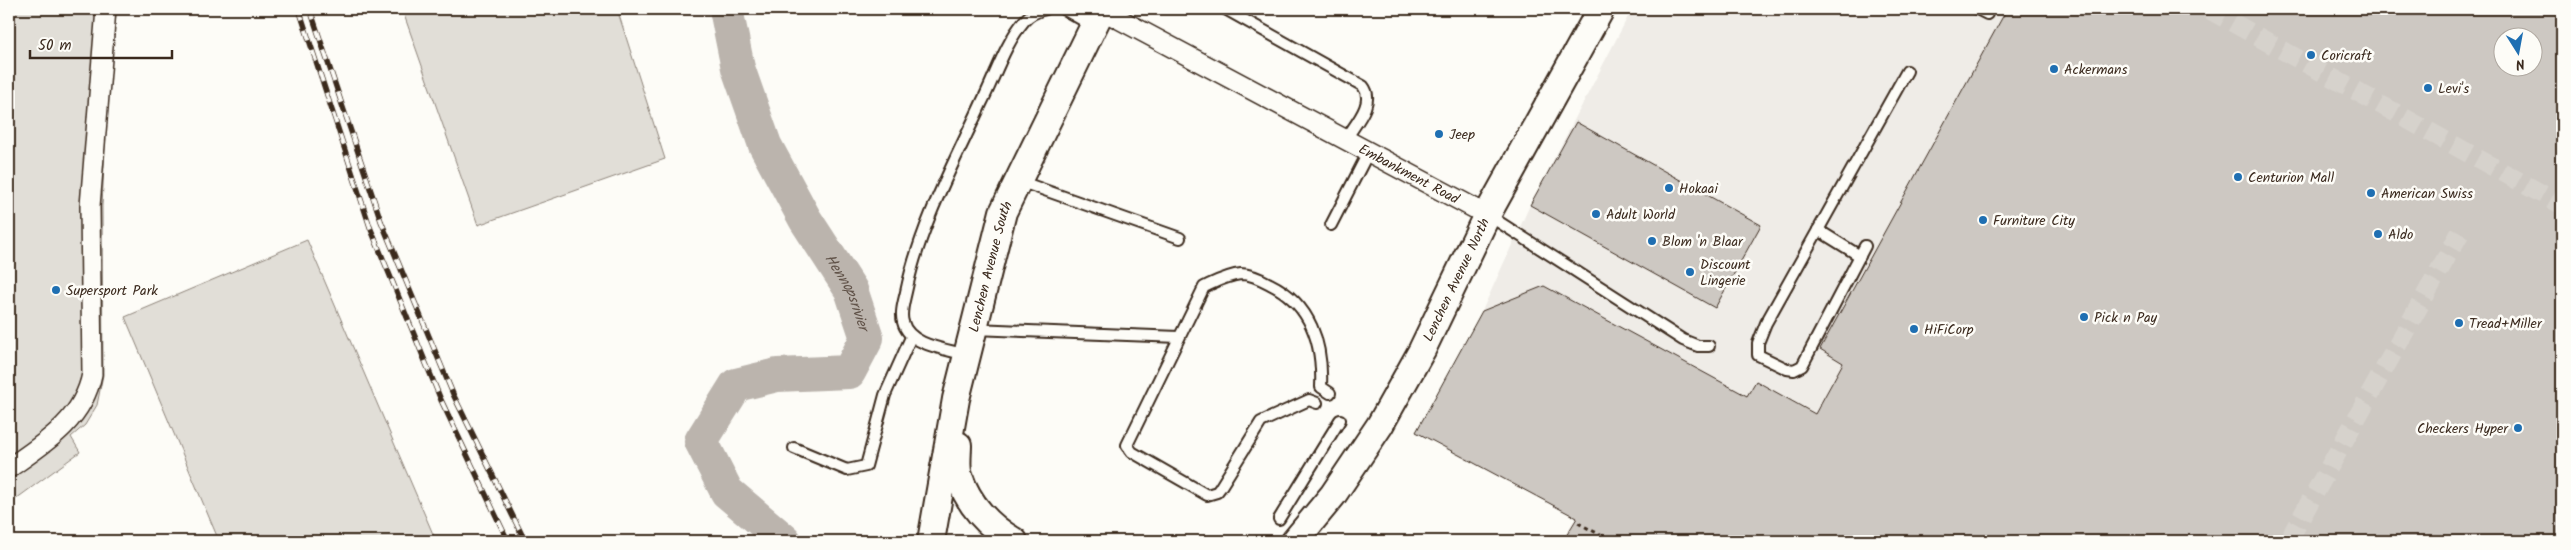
<svg xmlns="http://www.w3.org/2000/svg" width="2571" height="550" font-family="Kalam,sans-serif">
	<rect width="100%" height="100%" fill="#fdfcf7"/>
	<filter id="ink" filterUnits="userSpaceOnUse"><feTurbulence type="fractalNoise" baseFrequency=".02" numOctaves="2"/><feDisplacementMap in="SourceGraphic" scale="10" xChannelSelector="R" yChannelSelector="G"/><feConvolveMatrix kernelMatrix="1 2 1 2 8 2 1 2 1" color-interpolation-filters="sRGB"/></filter>
	<g filter="url(#ink)">
		<path fill="#efece7" fill-rule="evenodd" d="M1632 9H2562V541H1619L1416 432 1482 311 1530 205ZM2504 38H2534V68H2504Z"/>
		<g fill="#e1ded7" stroke="#8e847a">
			<polygon points="9,9 115,9 107,103 102,206 103,375 97,405 85,425 71,437 80,452 9,504"/>
			<polygon points="402,9 617,9 665,159 478,225"/>
			<polygon points="307,240 436,541 219,541 125,317"/>
		</g>
		<g fill="none" stroke-linecap="round" stroke-linejoin="round">
			<path stroke="#bbb4ad" stroke-width="34" id="s1" d="M726 9 738 68 765 145 805 219 851 290 867 338 849 372 777 375 736 385 701 441 727 492 785 541"/>
		</g>
		<g fill="#cdc8c2" stroke="#3b2a1e" fill-rule="evenodd">
			<path d="M2007 9H2562V541H1563L1577 518 1416 432 1482 311 1544 286 1747 396 1756 381 1815 414 1843 363 1820 349ZM2504 38H2534V68H2504Z"/>
			<polygon points="1576,122 1761,225 1715,308 1530,205"/>
		</g>
		<g fill="none" stroke-linecap="round" stroke-linejoin="round">
			<g stroke="#d6d2cc" stroke-width="19" stroke-dasharray="19 9" stroke-linecap="butt">
				<polyline points="2208,9 2562,205"/>
				<polyline points="2288,541 2460,233"/>
			</g>
			<g stroke="#3b2a1e" stroke-width="14">
				<g id="lane">
					<polyline points="1063,9 1093,26"/>
					<path d="M1225 9 1363 86C1376 102 1355 124 1346 139"/>
					<polyline points="1977,9 1987,14"/>
					<polyline points="1019,181 1180,238"/>
					<polyline points="1488,215 1683,340 1698,346 1709,346"/>
					<polyline points="1331,225 1369,151"/>
					<polyline points="1818,230 1860,256"/>
					<polyline points="1865,246 1802,366 1794,370 1787,369 1758,355 1758,343 1766,323 1907,71"/>
					<polyline points="975,329 1179,337"/>
					<path d="M967 355C947 349 909 346 903 322 900 313 904 301 906 292 920 225 954 163 982 102 995 76 1005 44 1024 21 1030 14 1037 11 1046 9"/>
					<path d="M1317 403 1309 400 1261 422 1220 488 1217 492 1207 495 1132 452 1127 445 1204 287C1215 282 1228 275 1241 274 1251 274 1261 279 1270 284 1311 304 1323 344 1321 387L1330 393"/>
					<polyline points="794,448 847,470 866,466 885,395 911,337"/>
					<polyline points="1279,519 1340,420"/>
				</g>
			</g>
			<g stroke="#3b2a1e" stroke-width="22">
				<g id="street">
					<path id="s2" d="M1102 10 1487 215"/>
					<path d="M9 468C45 443 83 420 92 374L90 206 106 9"/>
				</g>
			</g>
			<g stroke="#3b2a1e" stroke-width="30">
				<g id="secondary">
					<path d="M958 445C958 454 956 467 959 476 968 504 989 527 1014 541"/>
					<path id="s3" d="M931 541 956 399 1003 212 1102 9"/>
					<path id="s4" d="M1295 541 1333 495 1380 425 1422 350 1487 215 1601 9"/>
				</g>
			</g>
			<polyline stroke="#3b2a1e" stroke-width="3" stroke-dasharray="4 4" stroke-linecap="butt" points="1578,523 1612,541"/>
			<use href="#lane" stroke="#fdfcf7" stroke-width="10"/>
			<use href="#street" stroke="#fdfcf7" stroke-width="19"/>
			<use href="#secondary" stroke="#fdfcf7" stroke-width="26"/>
			<g stroke="#3b2a1e" stroke-width="5.5">
				<g id="rail">
					<polyline points="299,9 370,227 441,400 508,541"/>
					<polyline points="310,9 381,221 453,394 525,541"/>
				</g>
			</g>
			<use href="#rail" stroke="#fdfcf7" stroke-width="4" stroke-dasharray="11" stroke-linecap="butt"/>
		</g>
	</g>
	<g fill="#1f6fb2" stroke="#fdfcf7" stroke-width="2">
		<circle cx="2311" cy="55" r="5"/>
		<circle cx="2054" cy="69" r="5"/>
		<circle cx="2428" cy="88" r="5"/>
		<circle cx="1439" cy="134" r="5"/>
		<circle cx="2238" cy="177" r="5"/>
		<circle cx="1669" cy="188" r="5"/>
		<circle cx="2371" cy="193" r="5"/>
		<circle cx="1596" cy="214" r="5"/>
		<circle cx="1983" cy="220" r="5"/>
		<circle cx="2378" cy="234" r="5"/>
		<circle cx="1652" cy="241" r="5"/>
		<circle cx="1690" cy="272" r="5"/>
		<circle cx="56" cy="290" r="5"/>
		<circle cx="2084" cy="317" r="5"/>
		<circle cx="2459" cy="323" r="5"/>
		<circle cx="1914" cy="329" r="5"/>
		<circle cx="2518" cy="428" r="5"/>
	</g>
	<g text-anchor="middle" stroke-width="5" stroke-linejoin="round" paint-order="stroke">
		<g font-size="14" fill="#3b2a1e" stroke="#fdfcf7" text-anchor="start">
			<text x="2321" y="60">Coricraft</text>
			<text x="2064" y="74">Ackermans</text>
			<text x="2438" y="93">Levi's</text>
			<text x="1449" y="139">Jeep</text>
			<text x="2248" y="182">Centurion Mall</text>
			<text x="1679" y="193">Hokaai</text>
			<text x="2381" y="198">American Swiss</text>
			<text x="1606" y="219">Adult World</text>
			<text x="1993" y="225">Furniture City</text>
			<text x="2388" y="239">Aldo</text>
			<text x="1662" y="246">Blom 'n Blaar</text>
			<text x="1700" y="269">Discount<tspan x="1700" dy="16">Lingerie</tspan></text>
			<text x="66" y="295">Supersport Park</text>
			<text x="2094" y="322">Pick n Pay</text>
			<text x="2469" y="328">Tread+Miller</text>
			<text x="1924" y="334">HiFiCorp</text>
			<text x="2508" y="433" text-anchor="end">Checkers Hyper</text>
		</g>
		<g font-size="14" fill="#3b2a1e" stroke="#fdfcf7">
			<text dy="5" stroke="none"><textPath href="#s2" startOffset="348">Embankment Road</textPath></text>
			<text dy="5" stroke="none"><textPath href="#s3" startOffset="281">Lenchen Avenue South</textPath></text>
			<text dy="5" stroke="none"><textPath href="#s4" startOffset="308">Lenchen Avenue North</textPath></text>
		</g>
		<g font-size="15" font-style="italic" fill="#615349" stroke="#fdfcf7">
			<text dy="5" stroke="none"><textPath href="#s1" startOffset="311">Hennopsrivier</textPath></text>
		</g>
	</g>
	<rect width="2571" height="550" fill="none" stroke="#fdfcf7" stroke-width="30"/>
	<rect x="15" y="15" width="2541" height="520" fill="none" stroke="#3b2a1e" stroke-width="2" filter="url(#ink)"/>
	<g transform="translate(2518 52) rotate(169)"><circle r="24" fill="#fdfcf7" stroke="#afa8a0"/>
	<path d="M0-4L9 19L0 12L-9 19Z" fill="#1f6fb2"/>
	<text y="-8" font-size="14" font-weight="bold" text-anchor="middle" fill="#3b2a1e">N</text>
	</g>
	<path d="M30 50v8h142v-8" fill="none" stroke="#3b2a1e" stroke-width="2.5"/>
	<text x="38" y="50" font-size="15" fill="#3b2a1e" stroke="#fdfcf7" stroke-width="4" paint-order="stroke">50 m</text>
</svg>
